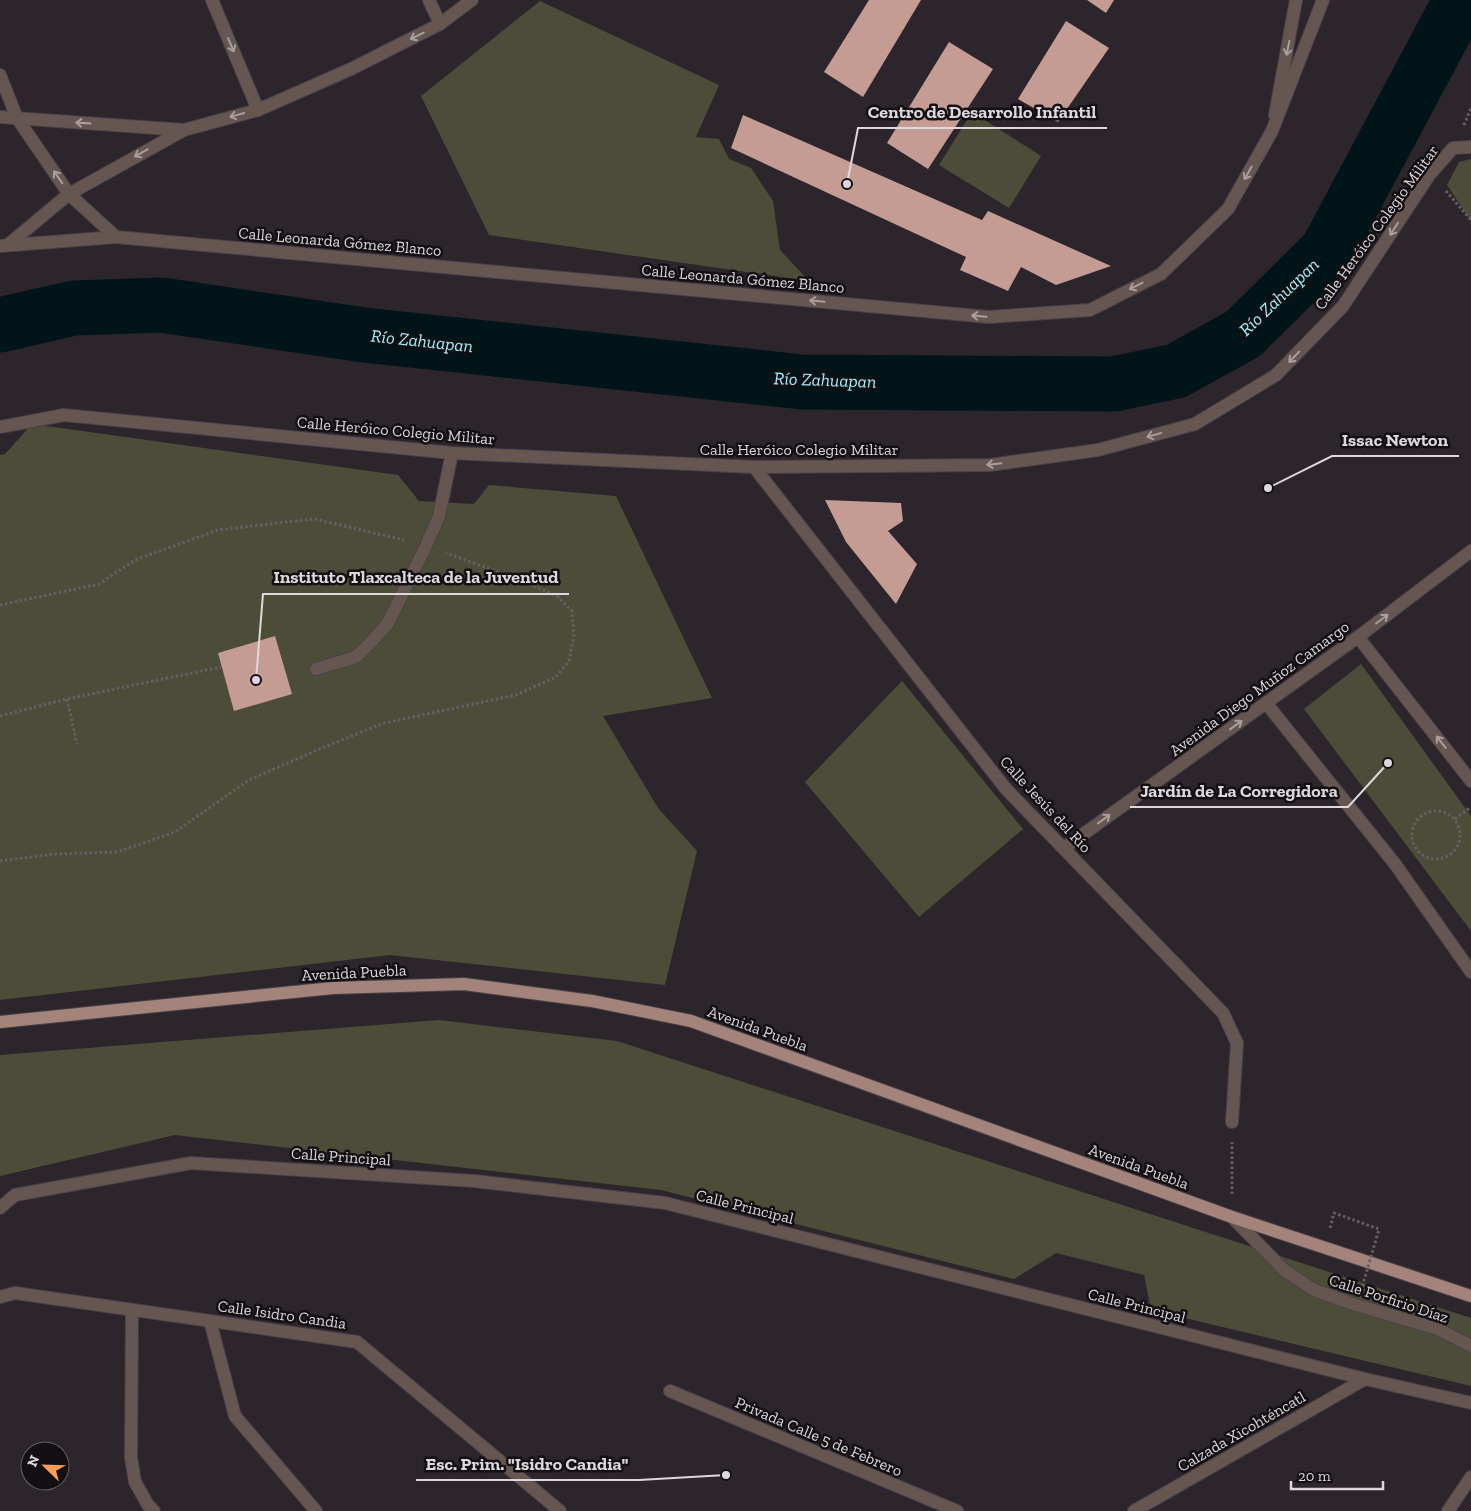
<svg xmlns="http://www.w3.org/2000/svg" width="1471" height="1511" font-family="'Zilla Slab',serif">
	<rect width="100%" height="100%" fill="#2d252c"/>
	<g fill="#4c4d38">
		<polygon points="540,1 719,85 696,137 719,139 729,159 751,168 773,201 780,250 809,281 489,235 421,96"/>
		<polygon points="972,112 1041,156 1009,208 939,165"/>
		<polygon points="1471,159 1471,221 1447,185 1459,162"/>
		<polygon points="32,424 398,475 419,501 474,504 489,485 616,496 712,698 603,716 658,808 697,851 665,985 390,955 0,1000 0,455 5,454"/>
		<polygon points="1361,664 1471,816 1471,931 1304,709"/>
		<polygon points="902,681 1023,829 919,917 805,782"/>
		<polygon points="439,1020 617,1041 1471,1318 1471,1386 1151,1310 1144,1275 1056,1253 1014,1279 661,1190 175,1135 0,1176 0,1055"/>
	</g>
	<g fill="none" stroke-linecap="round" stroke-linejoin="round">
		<polyline stroke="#011418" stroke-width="55" points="0,325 74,308 161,305 364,335 802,382 1114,384 1176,371 1243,334 1327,251 1461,0"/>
	</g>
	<g fill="#c49c94">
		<polygon points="869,0 921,0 863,97 824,72"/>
		<polygon points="1087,0 1114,0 1106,13"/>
		<polygon points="1066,21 1109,48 1058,122 1018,99"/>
		<polygon points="949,42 993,69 928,169 887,143"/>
		<polygon points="743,115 982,220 988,211 1111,266 1056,285 1021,267 1008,291 960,270 966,257 731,148"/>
		<polygon points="825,500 901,503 903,521 888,531 917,564 896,604 846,542"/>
		<polygon points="275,636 292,694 234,711 218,653"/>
	</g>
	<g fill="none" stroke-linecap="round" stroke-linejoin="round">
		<g stroke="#494248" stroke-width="14">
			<g id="service">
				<polyline points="316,669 356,657 374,639 388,623 426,546 439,516 452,453"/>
				<polyline points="1232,1217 1284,1270 1314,1290 1356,1305 1438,1329 1471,1346"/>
			</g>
		</g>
		<g stroke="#494248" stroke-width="14">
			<g id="minor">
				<polyline points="212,0 258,110"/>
				<polyline points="429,0 440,24"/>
				<polyline points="0,75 17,118 69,194 116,237"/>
				<polyline points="1275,115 1296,0"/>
				<polyline points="0,117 184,130"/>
				<polyline points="9,244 69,194 184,130 258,110 351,69 440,24 472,0"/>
				<polyline points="0,427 64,415 452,453 754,467 990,465 1098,450 1195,424 1276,375 1343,306 1430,174 1453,148 1471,147"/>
				<polyline points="754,467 1006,789 1223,1013 1237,1043 1232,1122"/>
				<polyline points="1358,637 1471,781"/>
				<polyline points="1266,703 1395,864 1471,972"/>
				<polyline points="1064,848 1358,637 1471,551"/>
				<polyline points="0,1208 15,1195 191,1163 474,1181 665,1203 1365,1379 1471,1403"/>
				<polyline points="0,1297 15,1293 357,1342 560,1511"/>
				<polyline points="132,1311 131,1457 135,1482 148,1505 154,1511"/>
				<polyline points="210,1321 235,1416 316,1511"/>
				<polyline points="670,1391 957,1511"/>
				<polyline points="1134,1511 1365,1379"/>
				<polyline points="1448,1511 1471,1477"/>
			</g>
		</g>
		<g stroke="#494248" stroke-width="14">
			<polyline id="tertiary" points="0,246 116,237 989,317 1090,310 1161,274 1228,209 1272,131 1323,0"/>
		</g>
		<g stroke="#494248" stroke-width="14">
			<polyline id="primary" points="0,1022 333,988 464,984 592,1001 691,1021 1232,1217 1471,1296"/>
		</g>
		<g stroke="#665e65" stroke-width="3" stroke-dasharray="2.5 2.5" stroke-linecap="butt">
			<polyline points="1464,125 1471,108"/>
			<polyline points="1446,191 1471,220"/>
			<polyline points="0,605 99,584 135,560 218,530 314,519 404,540"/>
			<polyline points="67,699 77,744"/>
			<polyline points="0,716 67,699 221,667"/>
			<circle cx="1436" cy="835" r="24"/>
			<polyline points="1455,819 1471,807"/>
			<polyline points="0,861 54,854 117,852 175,832 249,780 327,746 384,723 516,695 556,677 569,661 574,636 572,611 557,596 515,578 446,553"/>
			<polyline points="1232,1194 1232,1142"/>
			<polyline points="1330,1228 1334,1213 1379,1229"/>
		</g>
		<use href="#service" stroke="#665652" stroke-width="12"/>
		<use href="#minor" stroke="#665652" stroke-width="12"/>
		<use href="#tertiary" stroke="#665652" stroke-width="12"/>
		<use href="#primary" stroke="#a3837a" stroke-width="12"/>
		<polyline stroke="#665e65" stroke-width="3" stroke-dasharray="2.5 2.5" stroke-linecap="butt" points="1361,1291 1379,1229"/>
	</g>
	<defs><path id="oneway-shaft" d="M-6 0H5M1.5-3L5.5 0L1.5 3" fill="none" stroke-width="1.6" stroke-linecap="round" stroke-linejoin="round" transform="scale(1.25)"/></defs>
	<g stroke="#a89e9e">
		<use href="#oneway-shaft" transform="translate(417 36) rotate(154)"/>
		<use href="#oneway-shaft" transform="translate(231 45) rotate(67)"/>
		<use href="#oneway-shaft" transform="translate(1288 48) rotate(101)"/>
		<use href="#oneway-shaft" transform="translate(237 115) rotate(165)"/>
		<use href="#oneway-shaft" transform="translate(83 123) rotate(-176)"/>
		<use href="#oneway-shaft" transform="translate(141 153) rotate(151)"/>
		<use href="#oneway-shaft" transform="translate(1248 173) rotate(119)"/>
		<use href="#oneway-shaft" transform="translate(58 177) rotate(-125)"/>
		<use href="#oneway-shaft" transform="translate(1394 229) rotate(123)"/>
		<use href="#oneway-shaft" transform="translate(1136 286) rotate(153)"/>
		<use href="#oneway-shaft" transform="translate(817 301) rotate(-175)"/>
		<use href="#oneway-shaft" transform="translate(979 316) rotate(-175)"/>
		<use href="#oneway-shaft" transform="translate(1294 357) rotate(134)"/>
		<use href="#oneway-shaft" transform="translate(1154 435) rotate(165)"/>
		<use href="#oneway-shaft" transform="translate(994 464) rotate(174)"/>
		<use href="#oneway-shaft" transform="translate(1382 619) rotate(-37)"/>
		<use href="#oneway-shaft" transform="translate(1236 725) rotate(-36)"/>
		<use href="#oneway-shaft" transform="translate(1441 742) rotate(-128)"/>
		<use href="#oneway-shaft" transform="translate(1104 819) rotate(-36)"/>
	</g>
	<g text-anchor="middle" stroke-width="5" stroke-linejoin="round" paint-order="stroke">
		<g font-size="16" fill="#ded8dd" stroke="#131013">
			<text transform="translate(1376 227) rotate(-54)" y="6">Calle Heróico Colegio Militar</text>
			<text transform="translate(340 241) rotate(5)" y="6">Calle Leonarda Gómez Blanco</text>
			<text transform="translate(743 278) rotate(5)" y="6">Calle Leonarda Gómez Blanco</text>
			<text transform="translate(396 430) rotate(5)" y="6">Calle Heróico Colegio Militar</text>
			<text x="799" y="455">Calle Heróico Colegio Militar</text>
			<text transform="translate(1259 688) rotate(-36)" y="6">Avenida Diego Muñoz Camargo</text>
			<text transform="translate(1046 804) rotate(47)" y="6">Calle Jesús del Río</text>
			<text transform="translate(354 972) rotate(-3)" y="6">Avenida Puebla</text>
			<text transform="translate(758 1028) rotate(20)" y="6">Avenida Puebla</text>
			<text transform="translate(341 1156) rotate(4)" y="6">Calle Principal</text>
			<text transform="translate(1139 1166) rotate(20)" y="6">Avenida Puebla</text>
			<text transform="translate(745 1206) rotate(14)" y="6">Calle Principal</text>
			<text transform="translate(1389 1298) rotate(18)" y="6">Calle Porfirio Díaz</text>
			<text transform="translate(1137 1305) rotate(14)" y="6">Calle Principal</text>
			<text transform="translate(282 1314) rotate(8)" y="6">Calle Isidro Candia</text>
			<text transform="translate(1241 1431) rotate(-30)" y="6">Calzada Xicohténcatl</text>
			<text transform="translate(819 1436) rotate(23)" y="6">Privada Calle 5 de Febrero</text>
		</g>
		<g font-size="18" font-style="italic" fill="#a2f1ff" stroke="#131013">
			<text transform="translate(1279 297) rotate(-44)" y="6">Río Zahuapan</text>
			<text transform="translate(422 341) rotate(6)" y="6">Río Zahuapan</text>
			<text transform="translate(825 380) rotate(2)" y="6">Río Zahuapan</text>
		</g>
	</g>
	<path fill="none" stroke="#ded8dd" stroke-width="2" d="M847 184L858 128H1107M1268 488L1332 456H1459M256 680L263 594H569M1388 763L1348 807H1130M726 1475L639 1480H416"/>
	<g fill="#ded8dd" stroke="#131013" stroke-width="2">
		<circle cx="847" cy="184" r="5"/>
		<circle cx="1268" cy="488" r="5"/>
		<circle cx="256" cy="680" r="5"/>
		<circle cx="1388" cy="763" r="5"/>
		<circle cx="726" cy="1475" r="5"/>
	</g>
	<g font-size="18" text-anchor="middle" font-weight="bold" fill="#ded8dd" stroke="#131013" stroke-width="5" stroke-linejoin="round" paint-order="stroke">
		<text x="982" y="118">Centro de Desarrollo Infantil</text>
		<text x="1395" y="446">Issac Newton</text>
		<text x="416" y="583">Instituto Tlaxcalteca de la Juventud</text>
		<text x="1239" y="797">Jardín de La Corregidora</text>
		<text x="527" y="1470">Esc. Prim. "Isidro Candia"</text>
	</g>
	<g transform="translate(45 1466) rotate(293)"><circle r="24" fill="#131013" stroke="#646064"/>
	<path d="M0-4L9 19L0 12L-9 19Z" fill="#fd9c56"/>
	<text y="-8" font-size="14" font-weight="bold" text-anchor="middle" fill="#ded8dd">N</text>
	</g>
	<path d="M1291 1481v8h92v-8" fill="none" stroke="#ded8dd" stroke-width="2.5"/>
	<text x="1298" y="1481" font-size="15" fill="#ded8dd" stroke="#131013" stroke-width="4" paint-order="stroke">20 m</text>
</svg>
